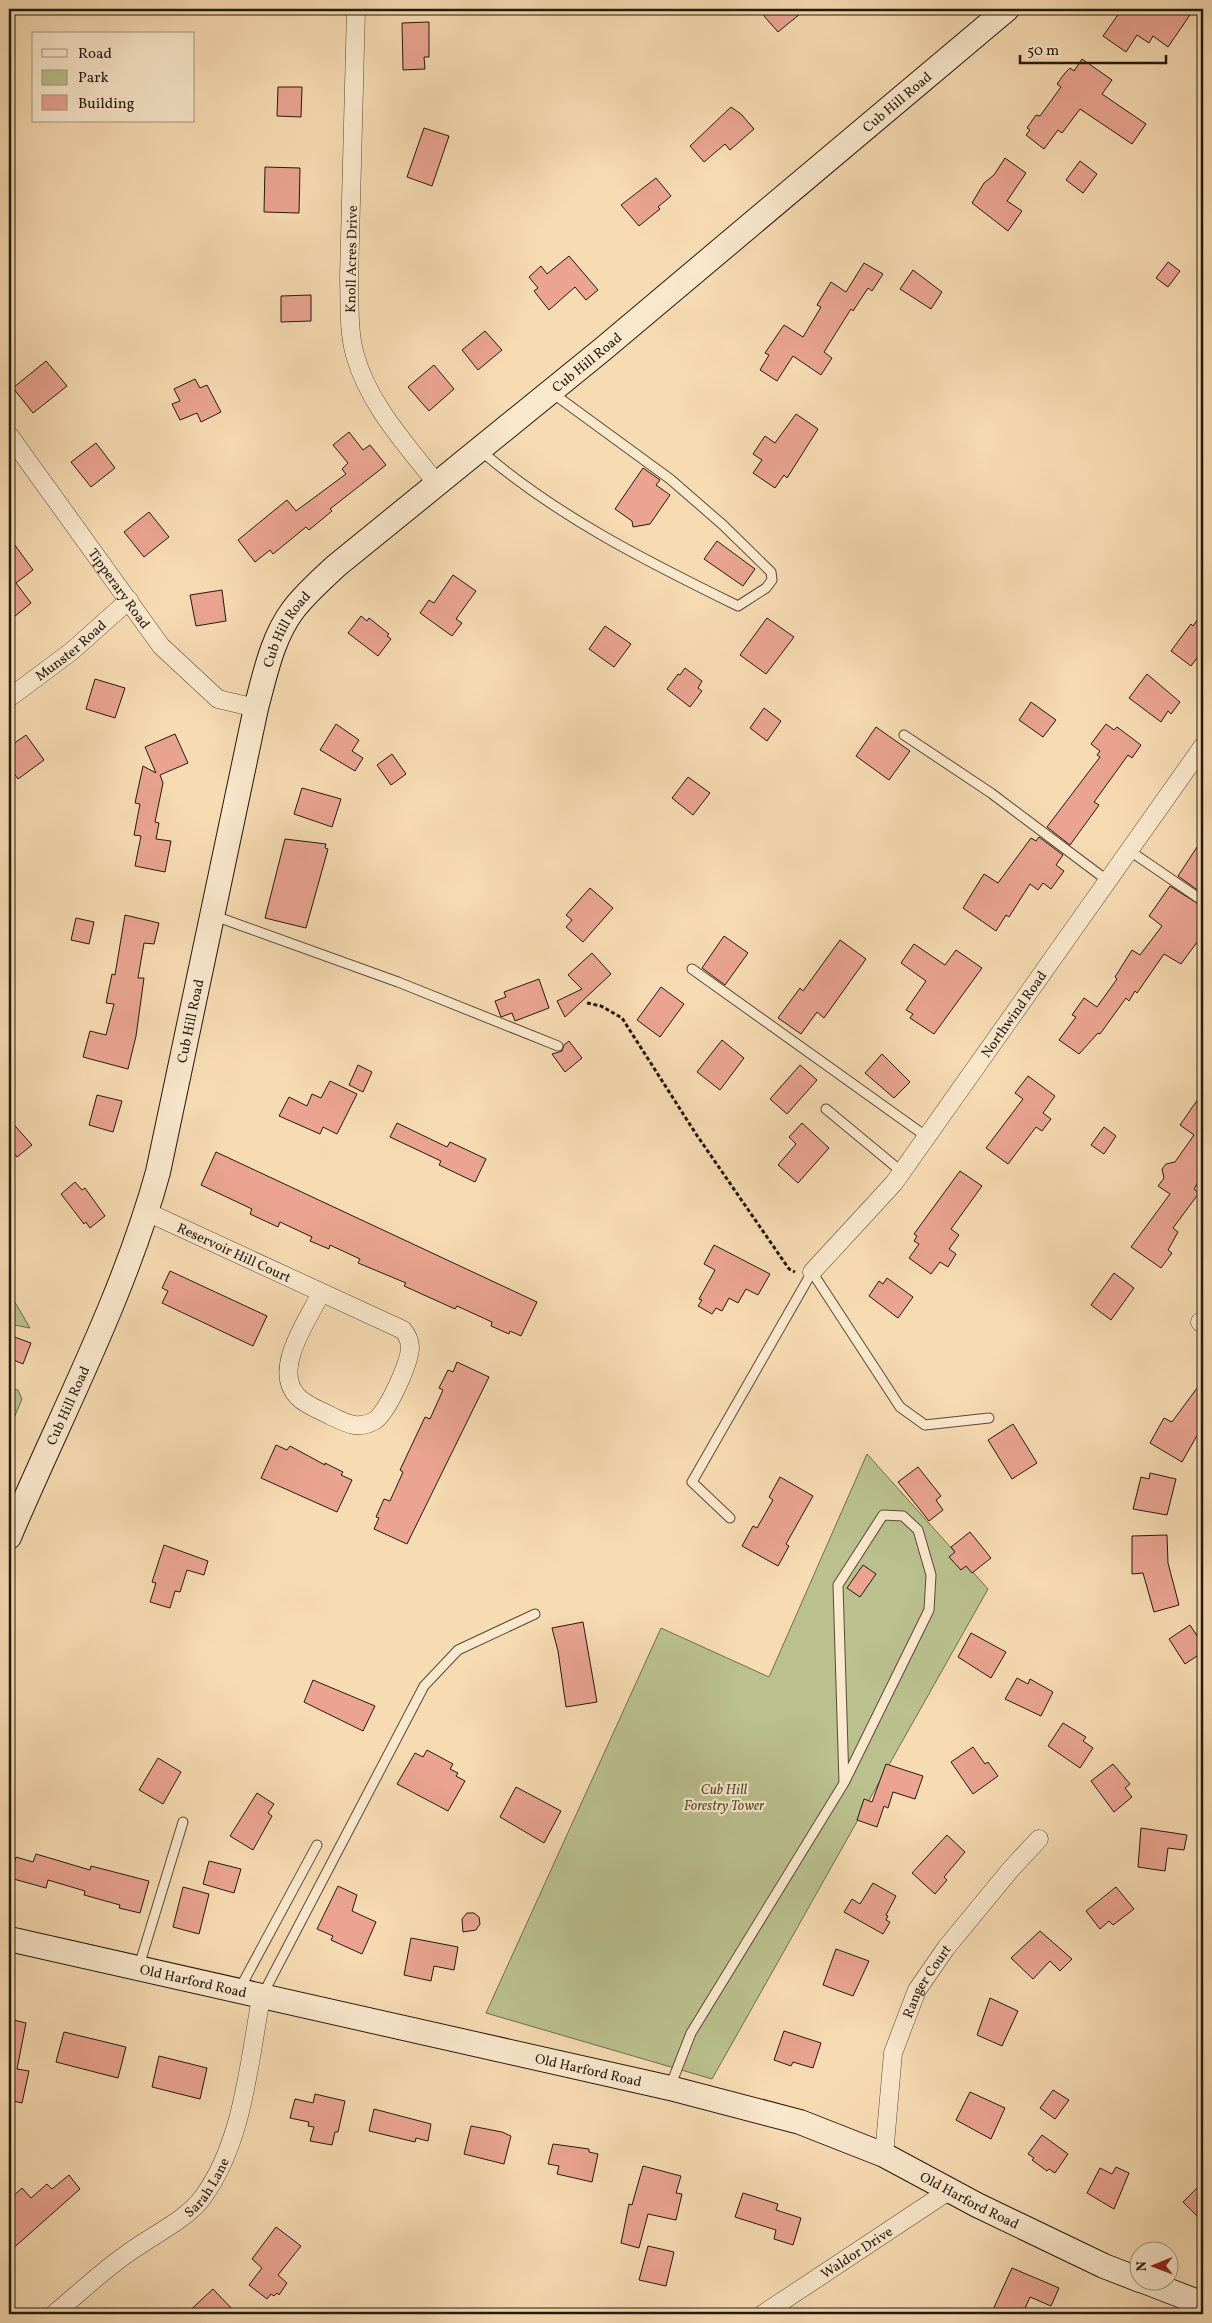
<svg xmlns="http://www.w3.org/2000/svg" width="1212" height="2323" font-family="Vollkorn,serif">
	<rect width="100%" height="100%" fill="#f7dbb2"/>
	<filter id="stains"><feTurbulence type="fractalNoise" baseFrequency=".004" numOctaves="4"/><feColorMatrix values="0 0 0 0 .2 0 0 0 0 .09 0 0 0 0 .02 0 0 0 .5 -.17"/></filter>
	<radialGradient id="worn" r=".72"><stop offset=".6" stop-color="#630" stop-opacity="0"/><stop offset="1" stop-color="#630" stop-opacity=".3"/></radialGradient>
	<g fill="#bac18e" stroke="#6f6c4e">
		<polygon points="9,1292 30,1328 9,1324"/>
		<polygon points="9,1388 18,1390 22,1399 9,1430"/>
		<polygon points="867,1454 988,1589 712,2079 486,2013 661,1628 769,1677"/>
	</g>
	<g fill="#eaa491" stroke="#24180f">
		<polygon points="758,9 806,9 778,32"/>
		<polygon points="1122,9 1194,9 1168,47 1153,36 1149,43 1137,35 1126,52 1103,36"/>
		<polygon points="429,22 429,57 424,57 425,69 403,70 402,23"/>
		<polygon points="1082,59 1112,80 1102,94 1146,124 1132,144 1080,109 1062,133 1058,130 1044,149 1026,135 1030,130 1027,128 1036,115 1040,116 1061,87 1057,84 1065,73 1070,68 1074,71"/>
		<polygon points="278,87 302,87 301,117 277,116"/>
		<polygon points="731,107 741,114 754,129 730,150 725,144 704,162 690,146"/>
		<polygon points="424,128 449,136 432,186 407,177"/>
		<polygon points="1005,158 1026,173 1007,201 1022,211 1008,231 972,203 984,183 994,175"/>
		<polygon points="1080,161 1097,174 1083,193 1066,180"/>
		<polygon points="265,167 300,168 299,213 264,212"/>
		<polygon points="656,178 671,196 658,207 660,209 639,226 621,205"/>
		<polygon points="569,256 598,290 586,300 575,287 549,310 534,291 538,288 529,277 541,266 547,274"/>
		<polygon points="1168,262 1180,271 1168,287 1156,278"/>
		<polygon points="864,263 883,274 872,291 868,288 853,311 851,309 824,352 832,358 821,375 793,356 777,381 760,370 769,355 765,353 784,325 803,337 821,307 817,305 831,282 846,292"/>
		<polygon points="913,270 942,292 931,309 900,289"/>
		<polygon points="311,295 311,321 281,322 281,296"/>
		<polygon points="485,331 502,350 478,370 462,350"/>
		<polygon points="46,361 67,386 33,413 13,388"/>
		<polygon points="434,365 454,389 429,411 408,387"/>
		<polygon points="195,379 200,388 207,385 221,412 201,422 197,413 180,420 172,404 180,401 174,389"/>
		<polygon points="796,414 818,429 787,478 784,475 775,488 753,473 762,460 753,454 765,436 775,443"/>
		<polygon points="349,432 363,450 370,445 386,465 330,509 332,511 309,530 306,527 273,554 270,550 255,562 238,540 287,500 296,511 346,474 342,469 348,463 333,445"/>
		<polygon points="96,443 115,468 91,487 71,462"/>
		<polygon points="643,468 660,480 656,485 670,495 650,524 633,527 632,521 615,509"/>
		<polygon points="149,512 169,537 144,557 124,532"/>
		<polygon points="9,537 33,570 16,583 31,603 9,621"/>
		<polygon points="717,541 755,569 743,586 704,559"/>
		<polygon points="453,575 476,591 456,619 462,623 452,636 420,613 429,600 434,603"/>
		<polygon points="222,590 226,621 196,626 190,595"/>
		<polygon points="1203,612 1203,650 1191,666 1171,651 1191,624 1193,626"/>
		<polygon points="361,616 367,621 369,618 389,634 387,636 391,639 378,656 348,633"/>
		<polygon points="767,618 794,637 766,674 740,655"/>
		<polygon points="605,626 631,644 614,667 589,649"/>
		<polygon points="685,668 702,681 698,688 702,691 690,707 667,689 678,674 680,675"/>
		<polygon points="1147,674 1180,702 1171,714 1168,711 1161,722 1129,698"/>
		<polygon points="95,679 125,688 115,718 86,709"/>
		<polygon points="1031,702 1056,720 1043,737 1019,720"/>
		<polygon points="764,708 781,721 767,741 750,728"/>
		<polygon points="336,724 359,740 352,751 363,758 355,771 320,750"/>
		<polygon points="1106,724 1114,730 1117,727 1141,745 1132,758 1128,755 1094,802 1099,805 1070,845 1047,827 1100,757 1097,755 1100,751 1091,744"/>
		<polygon points="876,727 910,751 889,780 856,756"/>
		<polygon points="175,734 188,763 160,775 163,783 155,822 159,823 156,839 171,841 165,872 135,866 141,836 134,835 140,804 135,803 143,766 156,773 145,747"/>
		<polygon points="26,735 44,760 18,779 9,766 9,747"/>
		<polygon points="392,754 406,774 391,785 377,765"/>
		<polygon points="688,777 710,793 693,815 672,798"/>
		<polygon points="302,788 341,799 332,827 294,814"/>
		<polygon points="1039,837 1063,855 1056,865 1064,871 1051,889 1043,883 1038,890 1030,884 1009,917 1006,915 996,931 963,908 984,874 998,883 1031,838 1036,841"/>
		<polygon points="1203,838 1203,894 1178,876"/>
		<polygon points="285,839 326,844 325,848 328,849 306,928 265,918"/>
		<polygon points="1170,886 1203,907 1203,934 1181,964 1164,954 1137,993 1135,991 1129,1001 1126,998 1100,1034 1098,1033 1079,1054 1059,1040 1076,1017 1072,1015 1084,998 1097,1007 1117,979 1115,977 1132,950 1140,955 1162,926 1149,916"/>
		<polygon points="590,888 613,908 583,942 566,927 572,920 566,915"/>
		<polygon points="125,915 159,923 154,944 144,943 138,978 144,978 136,1036 128,1069 83,1057 90,1031 106,1035 114,1004 106,1003 112,974 115,975"/>
		<polygon points="76,918 94,922 89,944 71,940"/>
		<polygon points="724,936 748,953 725,985 702,968"/>
		<polygon points="840,940 866,959 824,1018 817,1012 801,1034 778,1018 800,988 803,991"/>
		<polygon points="914,944 945,965 956,950 982,968 934,1034 910,1018 913,1014 906,1010 926,981 901,963"/>
		<polygon points="592,953 611,974 565,1017 557,1001 582,989 568,975"/>
		<polygon points="539,979 549,1008 515,1021 512,1013 501,1017 495,1001 506,997 504,992"/>
		<polygon points="661,987 684,1004 660,1037 637,1020"/>
		<polygon points="722,1040 744,1058 720,1090 697,1072"/>
		<polygon points="569,1041 582,1058 565,1072 552,1054 562,1051 564,1045"/>
		<polygon points="882,1054 910,1082 894,1098 865,1073"/>
		<polygon points="358,1065 372,1072 363,1092 349,1085"/>
		<polygon points="800,1065 817,1080 787,1114 770,1099"/>
		<polygon points="1028,1076 1055,1096 1043,1113 1051,1119 1042,1131 1036,1127 1008,1164 986,1148 1023,1099 1015,1093"/>
		<polygon points="330,1081 357,1094 337,1134 323,1127 320,1134 279,1116 289,1097 307,1106 312,1094 321,1098"/>
		<polygon points="1203,1092 1203,1174 1194,1189 1199,1193 1173,1228 1178,1232 1168,1250 1172,1253 1161,1268 1131,1247 1170,1194 1158,1186 1164,1178 1162,1169 1166,1164 1175,1162 1194,1135 1180,1125"/>
		<polygon points="97,1095 122,1101 113,1132 89,1125"/>
		<polygon points="9,1119 32,1145 17,1157 9,1146"/>
		<polygon points="397,1123 447,1147 450,1142 486,1159 475,1182 439,1165 441,1161 390,1137"/>
		<polygon points="802,1123 829,1148 798,1183 778,1165 796,1144 789,1137"/>
		<polygon points="1104,1127 1116,1136 1104,1154 1091,1145"/>
		<polygon points="216,1152 537,1302 521,1336 510,1331 509,1334 491,1326 492,1322 457,1306 455,1309 404,1286 406,1283 358,1263 360,1259 330,1245 329,1249 310,1241 312,1237 280,1222 278,1227 250,1214 252,1209 201,1185"/>
		<polygon points="960,1171 982,1186 951,1229 959,1235 949,1249 956,1254 948,1267 940,1262 931,1274 909,1258 919,1244 914,1241 917,1236 914,1234"/>
		<polygon points="75,1182 82,1190 85,1188 105,1216 90,1228 86,1222 84,1224 61,1194"/>
		<polygon points="714,1245 770,1274 758,1295 746,1289 738,1303 729,1298 722,1311 716,1308 712,1314 698,1306 702,1300 699,1299 715,1270 704,1264"/>
		<polygon points="170,1271 267,1316 253,1346 162,1303 168,1291 162,1288"/>
		<polygon points="1114,1273 1134,1288 1111,1320 1091,1305"/>
		<polygon points="887,1278 913,1297 898,1318 869,1296 879,1281 883,1284"/>
		<polygon points="9,1335 31,1343 23,1364 9,1358"/>
		<polygon points="457,1362 489,1377 407,1544 374,1529 379,1518 376,1517 384,1499 390,1501 403,1472 400,1470 425,1417 430,1419 443,1390 439,1388 448,1370 453,1372"/>
		<polygon points="1203,1380 1203,1425 1182,1462 1150,1443 1164,1418 1172,1422"/>
		<polygon points="1013,1424 1037,1463 1012,1479 988,1440"/>
		<polygon points="276,1445 287,1450 290,1446 325,1465 325,1463 343,1472 341,1475 352,1480 337,1512 261,1478"/>
		<polygon points="918,1467 941,1496 936,1500 943,1510 929,1521 898,1482"/>
		<polygon points="1150,1473 1176,1479 1167,1515 1133,1509 1141,1477 1149,1479"/>
		<polygon points="780,1477 813,1496 786,1544 789,1546 778,1566 742,1546 753,1526 757,1528 773,1500 769,1497"/>
		<polygon points="970,1532 991,1558 972,1573 966,1566 961,1570 949,1557 955,1552 951,1547"/>
		<polygon points="1167,1535 1168,1563 1179,1605 1154,1612 1143,1573 1132,1574 1132,1536"/>
		<polygon points="164,1545 208,1561 204,1575 187,1570 180,1592 175,1591 170,1608 150,1602 156,1583 152,1582"/>
		<polygon points="863,1565 876,1574 860,1597 847,1588"/>
		<polygon points="583,1622 597,1702 566,1707 558,1651 552,1628"/>
		<polygon points="1190,1625 1203,1645 1203,1652 1185,1664 1169,1639"/>
		<polygon points="971,1633 1006,1652 991,1678 958,1657"/>
		<polygon points="1017,1678 1028,1684 1030,1679 1053,1692 1041,1716 1005,1699"/>
		<polygon points="313,1680 375,1706 363,1731 304,1702"/>
		<polygon points="1063,1723 1086,1737 1083,1741 1093,1748 1080,1768 1048,1746"/>
		<polygon points="973,1747 985,1764 988,1762 998,1776 973,1794 951,1762"/>
		<polygon points="427,1750 453,1764 450,1769 458,1773 456,1776 465,1781 448,1811 397,1784 415,1753 423,1757"/>
		<polygon points="158,1758 181,1772 163,1804 139,1790"/>
		<polygon points="886,1764 923,1776 915,1799 893,1792 888,1808 884,1806 877,1827 857,1820 864,1799 872,1802"/>
		<polygon points="1113,1764 1130,1784 1125,1788 1132,1797 1114,1812 1091,1781"/>
		<polygon points="516,1787 561,1811 544,1843 500,1817"/>
		<polygon points="257,1793 274,1804 268,1813 272,1816 253,1850 230,1836"/>
		<polygon points="1141,1828 1187,1835 1184,1850 1168,1848 1165,1871 1138,1867"/>
		<polygon points="947,1835 965,1852 944,1877 947,1880 935,1894 912,1873"/>
		<polygon points="36,1854 90,1870 91,1866 149,1881 140,1913 119,1908 120,1905 84,1895 85,1891 48,1880 46,1888 10,1878 16,1857 33,1862"/>
		<polygon points="209,1861 241,1869 234,1893 203,1884"/>
		<polygon points="873,1883 896,1896 886,1915 888,1916 886,1920 890,1922 883,1934 844,1912 852,1899 860,1904"/>
		<polygon points="338,1886 357,1895 352,1911 376,1922 362,1954 331,1940 333,1936 317,1929"/>
		<polygon points="183,1887 209,1894 199,1934 173,1927"/>
		<polygon points="1116,1887 1134,1909 1113,1925 1109,1921 1100,1929 1086,1911"/>
		<polygon points="467,1913 474,1913 479,1917 480,1924 476,1930 463,1932 462,1919"/>
		<polygon points="1040,1931 1072,1959 1060,1971 1050,1961 1033,1979 1011,1958"/>
		<polygon points="411,1938 458,1947 454,1970 434,1966 431,1981 404,1975"/>
		<polygon points="836,1949 869,1961 853,1996 823,1985"/>
		<polygon points="990,1998 1018,2011 1002,2046 977,2035"/>
		<polygon points="9,2019 26,2023 17,2069 29,2071 22,2103 9,2100"/>
		<polygon points="784,2031 821,2043 813,2068 793,2062 791,2066 774,2060"/>
		<polygon points="64,2032 126,2047 118,2078 56,2062"/>
		<polygon points="159,2056 207,2068 200,2099 152,2087"/>
		<polygon points="1053,2090 1069,2100 1055,2119 1040,2108"/>
		<polygon points="970,2092 1005,2108 991,2139 956,2120"/>
		<polygon points="315,2094 345,2101 338,2132 335,2132 332,2145 310,2141 314,2127 308,2126 309,2122 290,2118 295,2099 313,2103"/>
		<polygon points="374,2109 431,2124 428,2141 416,2138 415,2142 369,2131"/>
		<polygon points="471,2126 502,2132 511,2136 504,2164 464,2154"/>
		<polygon points="1042,2135 1068,2154 1055,2173 1049,2169 1047,2171 1032,2160 1034,2158 1028,2154"/>
		<polygon points="553,2144 589,2149 589,2152 598,2154 592,2182 557,2174 559,2166 548,2164"/>
		<polygon points="643,2166 681,2176 676,2193 682,2194 676,2220 648,2214 639,2248 621,2243 629,2204 632,2205"/>
		<polygon points="1116,2167 1129,2173 1114,2209 1087,2193 1100,2168 1112,2174"/>
		<polygon points="69,2175 80,2189 9,2252 9,2200 22,2188 31,2198 47,2184 52,2189"/>
		<polygon points="1203,2182 1203,2222 1183,2202"/>
		<polygon points="743,2193 778,2204 776,2210 801,2218 793,2245 774,2239 776,2230 735,2217"/>
		<polygon points="276,2227 301,2246 278,2275 287,2283 279,2295 277,2293 274,2296 271,2294 267,2299 249,2285 262,2268 252,2259"/>
		<polygon points="648,2246 674,2252 666,2286 639,2280"/>
		<polygon points="1012,2268 1059,2288 1051,2306 1030,2297 1023,2313 1013,2309 1011,2314 991,2314"/>
		<polygon points="213,2289 237,2314 186,2314"/>
	</g>
	<g fill="none" stroke-linecap="round" stroke-linejoin="round">
		<g stroke="#594938" stroke-width="11">
			<g id="lane">
				<path d="M480 450C556 516 648 562 738 606L766 588 772 580 771 572 723 525 670 479 551 392"/>
				<polyline points="904,735 991,793 1108,881"/>
				<polyline points="1130,851 1203,901"/>
				<polyline points="212,915 398,982 558,1046"/>
				<polyline points="692,969 927,1137"/>
				<polyline points="826,1109 902,1172"/>
				<polyline points="730,1518 692,1482 812,1272 900,1407 925,1425 989,1418"/>
				<polyline points="139,1966 183,1822"/>
				<polyline points="239,1990 317,1845"/>
				<polyline points="263,1994 424,1686 458,1650 535,1614"/>
				<polyline points="670,2087 691,2033 844,1783 929,1610 931,1575 918,1530 903,1516 883,1515 838,1585 844,1783"/>
			</g>
		</g>
		<g stroke="#594938" stroke-width="19">
			<g id="street">
				<path d="M356 9 349 278C350 303 348 330 355 355 369 405 406 444 437 484"/>
				<path id="s1" d="M9 435 161 646 218 699 256 708"/>
				<path id="s2" d="M9 698 72 651 129 600"/>
				<path id="s3" d="M147 1212 403 1330C407 1335 410 1340 410 1347 410 1362 387 1414 374 1421 358 1430 346 1423 331 1416 320 1410 307 1406 298 1397 271 1370 308 1320 321 1293"/>
				<path id="s4" d="M812 1272 894 1183 1203 746"/>
				<polyline points="1200,1322 1203,1324"/>
				<path id="s5" d="M884 2155 893 2053 917 1990 946 1948 1011 1869 1039 1839"/>
				<path id="s6" d="M54 2314C77 2295 100 2273 124 2256 147 2238 187 2220 203 2197 243 2142 249 2063 261 1998"/>
				<path id="s7" d="M763 2314 950 2190"/>
			</g>
		</g>
		<g stroke="#24180f" stroke-width="26">
			<g id="secondary">
				<path id="s8" d="M9 1537C60 1416 123 1299 158 1172L256 708C265 675 272 638 293 610 305 594 321 580 336 566L603 349 1007 9"/>
				<path id="s9" d="M9 1939 670 2088 800 2122 884 2155 977 2205 1104 2266 1140 2280"/>
				<polyline points="1141,2280 1203,2304"/>
			</g>
		</g>
		<polyline stroke="#24180f" stroke-width="3" stroke-dasharray="4 2.5" stroke-linecap="butt" points="587,1003 601,1006 622,1018 696,1134 789,1269 795,1272"/>
		<use href="#lane" stroke="#fae8cd" stroke-width="9"/>
		<use href="#street" stroke="#fae8cd" stroke-width="18"/>
		<use href="#secondary" stroke="#fae8cd" stroke-width="24"/>
	</g>
	<g text-anchor="middle" stroke-width="4.5" stroke-linejoin="round" paint-order="stroke">
		<g font-size="14" fill="#24180f" stroke="#fae8cd">
			<text dy="5" stroke="none"><textPath href="#s8" startOffset="1764">Cub Hill Road</textPath></text>
			<text transform="translate(351 259) rotate(-89)" y="5">Knoll Acres Drive</text>
			<text dy="5" stroke="none"><textPath href="#s8" startOffset="1359">Cub Hill Road</textPath></text>
			<text dy="5" stroke="none"><textPath href="#s1" startOffset="189">Tipperary Road</textPath></text>
			<text dy="5" stroke="none"><textPath href="#s8" startOffset="954">Cub Hill Road</textPath></text>
			<text dy="5" stroke="none"><textPath href="#s2" startOffset="78">Munster Road</textPath></text>
			<text dy="5" stroke="none"><textPath href="#s4" startOffset="328">Northwind Road</textPath></text>
			<text dy="5" stroke="none"><textPath href="#s8" startOffset="549">Cub Hill Road</textPath></text>
			<text dy="5" stroke="none"><textPath href="#s3" startOffset="96">Reservoir Hill Court</textPath></text>
			<text dy="5" stroke="none"><textPath href="#s8" startOffset="144">Cub Hill Road</textPath></text>
			<text dy="5" stroke="none"><textPath href="#s9" startOffset="189">Old Harford Road</textPath></text>
			<text dy="5" stroke="none"><textPath href="#s5" startOffset="182">Ranger Court</textPath></text>
			<text dy="5" stroke="none"><textPath href="#s9" startOffset="594">Old Harford Road</textPath></text>
			<text dy="5" stroke="none"><textPath href="#s6" startOffset="200">Sarah Lane</textPath></text>
			<text dy="5" stroke="none"><textPath href="#s9" startOffset="999">Old Harford Road</textPath></text>
			<text dy="5" stroke="none"><textPath href="#s7" startOffset="112">Waldor Drive</textPath></text>
		</g>
		<g font-size="14" font-style="italic" fill="#514b35" stroke="#fae8cd">
			<text x="724" y="1794">Cub Hill<tspan x="724" dy="16">Forestry Tower</tspan></text>
		</g>
	</g>
	<rect width="1212" height="2323" fill="none" stroke="#f7dbb2" stroke-width="30"/>
	<rect x="10" y="10" width="1192" height="2303" fill="none" stroke="#24180f" stroke-width="2.5"/>
	<rect x="15" y="15" width="1182" height="2293" fill="none" stroke="#24180f"/>
	<rect x="32" y="32" width="162" height="90" fill="#fae8cd" stroke="#a49581"/>
	<rect x="42" y="49" width="25" height="8" fill="#fae8cd" stroke="#a49581"/>
	<text x="78" y="58" font-size="15" fill="#24180f">Road</text>
	<rect x="42" y="70" width="25" height="15" fill="#bac18e" stroke="#a49581"/>
	<text x="78" y="82" font-size="15" fill="#24180f">Park</text>
	<rect x="42" y="95" width="25" height="15" fill="#eaa491" stroke="#a49581"/>
	<text x="78" y="108" font-size="15" fill="#24180f">Building</text>
	<g transform="translate(1154 2266) rotate(269)"><circle r="24" fill="#fae8cd" stroke="#a49581"/>
	<path d="M0-4L9 19L0 12L-9 19Z" fill="#8f2418"/>
	<text y="-8" font-size="14" font-weight="bold" text-anchor="middle" fill="#24180f">N</text>
	</g>
	<path d="M1020 55v8h146v-8" fill="none" stroke="#24180f" stroke-width="2.5"/>
	<text x="1027" y="55" font-size="15" fill="#24180f" stroke="#fae8cd" stroke-width="4" paint-order="stroke">50 m</text>
	<rect width="100%" height="100%" filter="url(#stains)"/>
	<rect width="100%" height="100%" fill="url(#worn)"/>
</svg>
